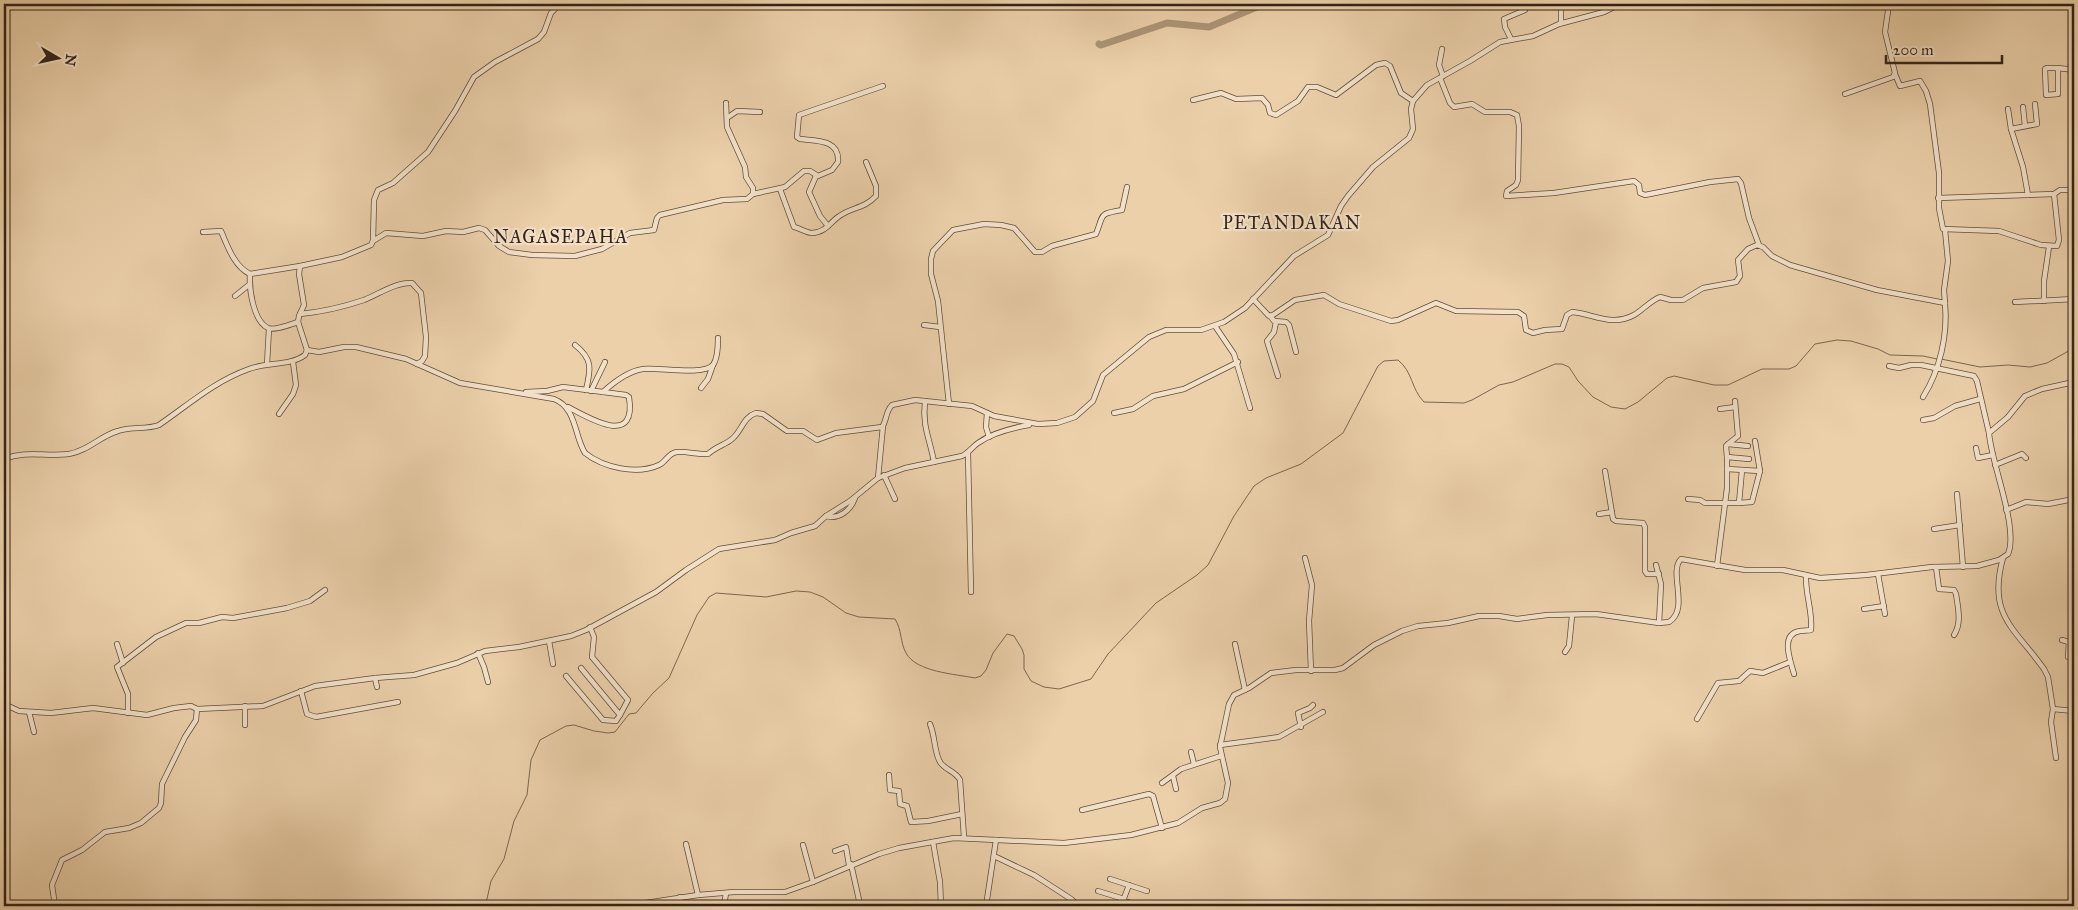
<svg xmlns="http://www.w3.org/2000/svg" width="2078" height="910" font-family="'IM FELL Great Primer',serif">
	<rect width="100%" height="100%" fill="#ebd0aa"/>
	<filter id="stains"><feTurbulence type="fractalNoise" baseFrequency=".004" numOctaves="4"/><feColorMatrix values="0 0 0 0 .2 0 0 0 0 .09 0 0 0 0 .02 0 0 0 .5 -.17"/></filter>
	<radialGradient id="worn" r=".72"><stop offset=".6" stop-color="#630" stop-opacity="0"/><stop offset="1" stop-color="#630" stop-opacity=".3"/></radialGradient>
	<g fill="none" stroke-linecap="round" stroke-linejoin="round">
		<g stroke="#7c6751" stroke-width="1">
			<polyline points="1941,359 1980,367 2008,365 2030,367 2047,363 2074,348"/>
			<path d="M482 906 487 899 491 881 504 859 514 821 527 795 531 760 540 740 566 726 574 725 594 731 608 733 615 732 629 714 636 713 653 693 669 678 697 615 709 597 716 593 766 597 796 591 810 592 823 597 846 613 859 617 895 619C902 630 900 642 906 653 916 672 955 674 975 678L981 676 986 670 993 653 1007 634 1014 636 1022 649 1024 655V669L1031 681 1044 687 1059 689 1091 679 1108 654 1156 603 1197 575 1208 565 1234 516 1254 486 1266 478 1301 464 1343 433 1378 366 1384 361 1398 360C1413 372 1411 389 1424 402L1464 403 1472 400 1499 385 1513 382 1555 364H1562L1569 367 1578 381 1593 397 1611 407 1625 409 1638 402 1667 378 1674 376 1714 385H1728L1762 369H1789L1796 366 1815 344 1837 340 1851 341 1878 349 1890 355 1923 356 1937 359"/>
		</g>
		<polyline stroke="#ac9578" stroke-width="7" points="1099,44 1101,45 1167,23 1209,27 1264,4"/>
		<g stroke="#614e3c" stroke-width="6">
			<g id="minor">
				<polyline points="1561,4 1561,23"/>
				<polyline points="2074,15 2074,20"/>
				<polyline points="1511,39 1505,27 1504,19 1525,10"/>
				<polyline points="1442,49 1439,65 1443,76"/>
				<polyline points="2058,68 2047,68 2045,69 2046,95 2058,94 2058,68 2074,70"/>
				<polyline points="1895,74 1900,86 1920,81 1926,91 1930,104 1939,173 1939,208 1943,229 1999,231 2041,245 2057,246 2059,240 2054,194"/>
				<polyline points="1440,78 1450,103 1454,107 1472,104 1485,112 1510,112 1517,115 1519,126 1518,180 1516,185 1507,191 1506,196 1554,193 1634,181 1639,185 1640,193 1645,195 1710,182 1738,179 1741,183 1749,218 1759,245"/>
				<polyline points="1845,94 1893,77 1895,73 1885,32 1889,4"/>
				<polyline points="1193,100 1221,93 1236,99 1262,98 1268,105 1270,113 1276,115 1298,101 1308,87 1317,87 1336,95 1376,65 1385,63 1390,66 1401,93 1413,101"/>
				<polyline points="726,103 727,127 745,167 746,177 753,188 753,194"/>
				<polyline points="2023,107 2025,126"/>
				<polyline points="2008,109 2011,129"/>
				<polyline points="727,118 737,111 760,112"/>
				<polyline points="816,176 809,192 820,216 828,226"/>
				<path d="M780 189 794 227C799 228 807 233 812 233 824 233 830 223 838 217 851 207 864 209 876 196V186L866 162"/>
				<polyline points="2028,195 2023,167 2011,129 2037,124 2035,104"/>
				<polyline points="1938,198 2054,194 2060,190 2074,190"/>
				<path d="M203 232 221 231C228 247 234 266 250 274L300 266"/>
				<path d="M373 241 386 233 423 236 446 231 463 232 479 228 485 230 499 246 509 252 532 255 575 256 602 249 630 233 654 230 657 218 660 215 723 200 747 199 753 194 785 187 804 171H810L818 176 832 170 838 162C840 139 816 141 800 139L797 137 799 115 883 86"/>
				<path d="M250 274C249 288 253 321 268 328 275 331 291 324 298 322"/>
				<polyline points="235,296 250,284"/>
				<path d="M1253 299 1269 316 1273 315 1295 300 1324 295 1339 304 1391 321 1398 320 1436 303 1456 311 1518 312 1524 316 1526 330 1533 333 1545 330 1562 329 1567 315 1572 312C1594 314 1612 327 1634 315 1643 310 1650 301 1660 297L1671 300H1683L1703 288 1736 282 1740 276 1738 260 1748 249 1757 245 1763 247 1772 256 1790 265 1877 290 1945 303 1944 290 1948 261 1945 230"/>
				<polyline points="2044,301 2044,281 2049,247"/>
				<polyline points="2015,302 2074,299"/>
				<path d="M300 314C322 312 343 307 364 300 379 294 396 282 412 283L421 293 426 337 425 356 422 361 417 364"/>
				<polyline points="1270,316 1274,321 1286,322 1289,325 1296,352"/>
				<polyline points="1276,322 1274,332 1267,341 1278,376"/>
				<polyline points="924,325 940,327"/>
				<polyline points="1215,326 1234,354 1250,408"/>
				<path d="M575 345C593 359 591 369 586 390"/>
				<path d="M307 350 319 352 344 347H356L406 359 460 383 554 399C577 408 574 436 585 453 604 468 637 475 659 465 666 462 668 453 677 452 687 451 698 455 708 454 717 446 725 445 732 439 742 431 743 417 756 413L763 414 787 431H803L817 440 836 433 882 427C887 421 885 412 892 405L915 400 972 406 994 416 1038 424 1057 423 1075 417 1093 401 1103 375 1149 337 1166 330H1201L1224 322 1245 308 1294 256 1328 235 1341 206 1348 196 1373 167 1409 138 1413 129 1411 109 1413 101 1427 85 1470 61 1500 42 1533 36 1559 24 1604 12 1620 4"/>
				<polyline points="307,350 298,322 299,316 304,305 299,274 300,266 342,257 371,245 373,241 374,200 378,190 393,183 428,152 455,111 474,77 495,62 538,39 544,32 551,13 560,4"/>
				<polyline points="267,364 269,329"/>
				<polyline points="1889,366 1899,368 1911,365 1921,365 1974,376 1977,381 1989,433"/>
				<polyline points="701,388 708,379 713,365"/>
				<polyline points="591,391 605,362"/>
				<path d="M526 392 547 391 563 387 603 392C614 382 628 371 643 369 658 367 703 376 713 365 718 358 718 346 718 338"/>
				<path d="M1923 397C1940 370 1948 335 1945 303"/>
				<path d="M925 401C922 427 930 439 934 462"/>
				<path d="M949 404 938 301 931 274V259L933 251 953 230 984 224 1001 225 1014 228 1035 252H1042L1052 246 1096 234C1104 214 1098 214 1122 210L1127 187"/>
				<path d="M568 407C589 418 637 448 629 397L626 395 603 392"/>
				<polyline points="1720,409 1735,407"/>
				<polyline points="987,413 986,427 989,437"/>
				<polyline points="1114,413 1133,409 1153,396 1184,389 1238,362"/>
				<polyline points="279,414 293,394 296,385 293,362"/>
				<polyline points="1923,420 1934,418 1955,406 1980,399"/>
				<polyline points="1728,444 1738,436 1735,401"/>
				<polyline points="1976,448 1978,458 1993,455"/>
				<polyline points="968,453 971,592"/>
				<polyline points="1727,457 1726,446 1728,444 1748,446"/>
				<path d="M4 459C27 450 46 457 69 454 88 451 100 436 118 431 132 426 146 430 159 425 188 405 215 381 249 369 268 362 290 366 305 355L307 350"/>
				<polyline points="1995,465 2022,454 2026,458"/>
				<polyline points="1727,469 1760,471 1755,441"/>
				<polyline points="1605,471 1613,519 1616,521 1643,523 1645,527 1645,571 1647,574 1659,574"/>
				<polyline points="884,475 895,499"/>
				<polyline points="878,478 883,426"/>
				<polyline points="1957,494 1963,567"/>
				<polyline points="1688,499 1700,500 1705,503 1739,503 1742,470"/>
				<polyline points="1739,503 1752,502 1760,471"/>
				<polyline points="2006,510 2026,502 2048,504 2074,499"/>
				<polyline points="1599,514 1612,512"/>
				<path d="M826 516C839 520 851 510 855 498"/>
				<polyline points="1934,529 1960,525"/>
				<polyline points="1305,558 1312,585 1309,621 1311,671"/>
				<path d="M2003 558C1987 616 2015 628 2044 669L2048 677 2053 709 2074 711"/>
				<polyline points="1656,565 1661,584 1659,623"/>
				<polyline points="1717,566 1727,488 1727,457 1749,459"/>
				<path d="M1936 567 1939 589 1954 590 1956 594C1958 608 1962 623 1954 635"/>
				<polyline points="1878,574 1885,614"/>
				<polyline points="1864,609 1884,606"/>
				<polyline points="2062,640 2069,642 2068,657 2074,659"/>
				<polyline points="549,641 553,664"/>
				<polyline points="117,644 123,663"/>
				<polyline points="1235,644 1245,690"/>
				<polyline points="1565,652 1569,646 1572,616"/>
				<polyline points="478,653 484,667 488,682"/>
				<polyline points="581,668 620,715 628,700 592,657 594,637 590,627"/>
				<path d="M1794 674C1791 662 1779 634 1800 631 1804 630 1808 631 1811 630 1813 612 1805 594 1806 575"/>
				<polyline points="566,676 603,720 616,721 620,715"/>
				<polyline points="375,678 377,687"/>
				<polyline points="301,691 307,714 316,717 398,702"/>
				<polyline points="4,704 19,711 51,713 93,708 147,715 174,708 191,706 197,709"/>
				<polyline points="2053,709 2051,722 2056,758"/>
				<polyline points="29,712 34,732"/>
				<polyline points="128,713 128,694 117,667 156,637 186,623 199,623 222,617 233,618 287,608 310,601 325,590"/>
				<polyline points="1697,719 1718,683 1739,681 1750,671 1763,673 1790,662"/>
				<path d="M930 724C935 736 934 749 939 760 943 770 955 770 960 780L964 837"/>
				<polyline points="245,725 245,706"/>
				<polyline points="1301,727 1298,713 1310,708 1313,705"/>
				<polyline points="1220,745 1279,737 1323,712"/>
				<polyline points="1191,752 1194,764"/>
				<polyline points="889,775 890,790 899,791 900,804 907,806 911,822 928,821 962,814"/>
				<polyline points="1173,776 1176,789"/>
				<polyline points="1162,783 1181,769 1221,756"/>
				<polyline points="1082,810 1149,794 1153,796 1162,828"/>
				<polyline points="933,842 940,882 941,906"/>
				<polyline points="686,844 698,895"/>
				<polyline points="803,845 813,882"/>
				<polyline points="835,851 846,847 849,865"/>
				<polyline points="994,856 1034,875 1071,899 1079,906"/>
				<polyline points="851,864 859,900"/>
				<polyline points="1110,879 1147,891"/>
				<polyline points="1098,891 1124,899"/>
				<polyline points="1123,901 1141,906"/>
				<path d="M55 906 52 885 62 860 82 850 105 832 129 828 141 823 159 808 161 803 162 784 185 737 196 720 197 709 263 706 315 686 375 678 414 675 457 663 485 651 519 647 571 636 586 630 656 592 686 570 719 549 775 540 791 533 815 526 826 516 850 501 878 478 905 468 962 456C969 453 972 447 978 443 992 433 1012 428 1029 425"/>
				<path d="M626 906 698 895 734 892H785L813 882 879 854 899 848 954 838 1064 843 1131 835 1178 823 1202 808 1220 803 1225 799 1228 783 1220 747 1229 704 1234 695 1249 688 1271 673 1296 670H1335L1343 668 1374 645 1402 631 1418 626 1448 623 1479 616H1499L1517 619 1547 615 1596 614 1659 623 1669 622C1690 609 1668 572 1681 559L1745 570H1783L1820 578 1866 575 1932 567 1977 566 1999 560 2008 554C2019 528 1991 463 1989 433L2008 417 2025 396 2042 389 2074 382"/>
				<polyline points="678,906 680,897"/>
				<polyline points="724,906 726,893"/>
				<polyline points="986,906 996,840"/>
				<polyline points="1091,906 1092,906"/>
				<polyline points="1121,906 1129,885"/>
			</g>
		</g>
		<use href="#minor" stroke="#f2e0c8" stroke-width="4.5"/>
	</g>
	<g text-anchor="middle" stroke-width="4.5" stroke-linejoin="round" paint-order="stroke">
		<g font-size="18" letter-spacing="1" fill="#332317" stroke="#f2e0c8">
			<text x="1292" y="229">PETANDAKAN</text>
			<text x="561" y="243">NAGASEPAHA</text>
		</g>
	</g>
	<rect width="2078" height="910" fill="none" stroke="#ebd0aa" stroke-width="20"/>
	<rect x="5" y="5" width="2068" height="900" fill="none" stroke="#332317" stroke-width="2.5"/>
	<rect x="10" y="10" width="2058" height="890" fill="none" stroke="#332317"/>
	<g transform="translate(58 58) rotate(99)" stroke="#f2e0c8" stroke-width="4" paint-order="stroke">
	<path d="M0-4L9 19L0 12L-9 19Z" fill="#332317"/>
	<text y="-8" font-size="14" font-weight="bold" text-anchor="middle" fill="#332317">N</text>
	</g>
	<path d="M1886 55v8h116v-8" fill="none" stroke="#332317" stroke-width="2.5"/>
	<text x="1893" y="55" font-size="15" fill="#332317" stroke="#f2e0c8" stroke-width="4" paint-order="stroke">200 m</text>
	<rect width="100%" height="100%" filter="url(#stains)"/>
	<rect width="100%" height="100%" fill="url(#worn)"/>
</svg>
